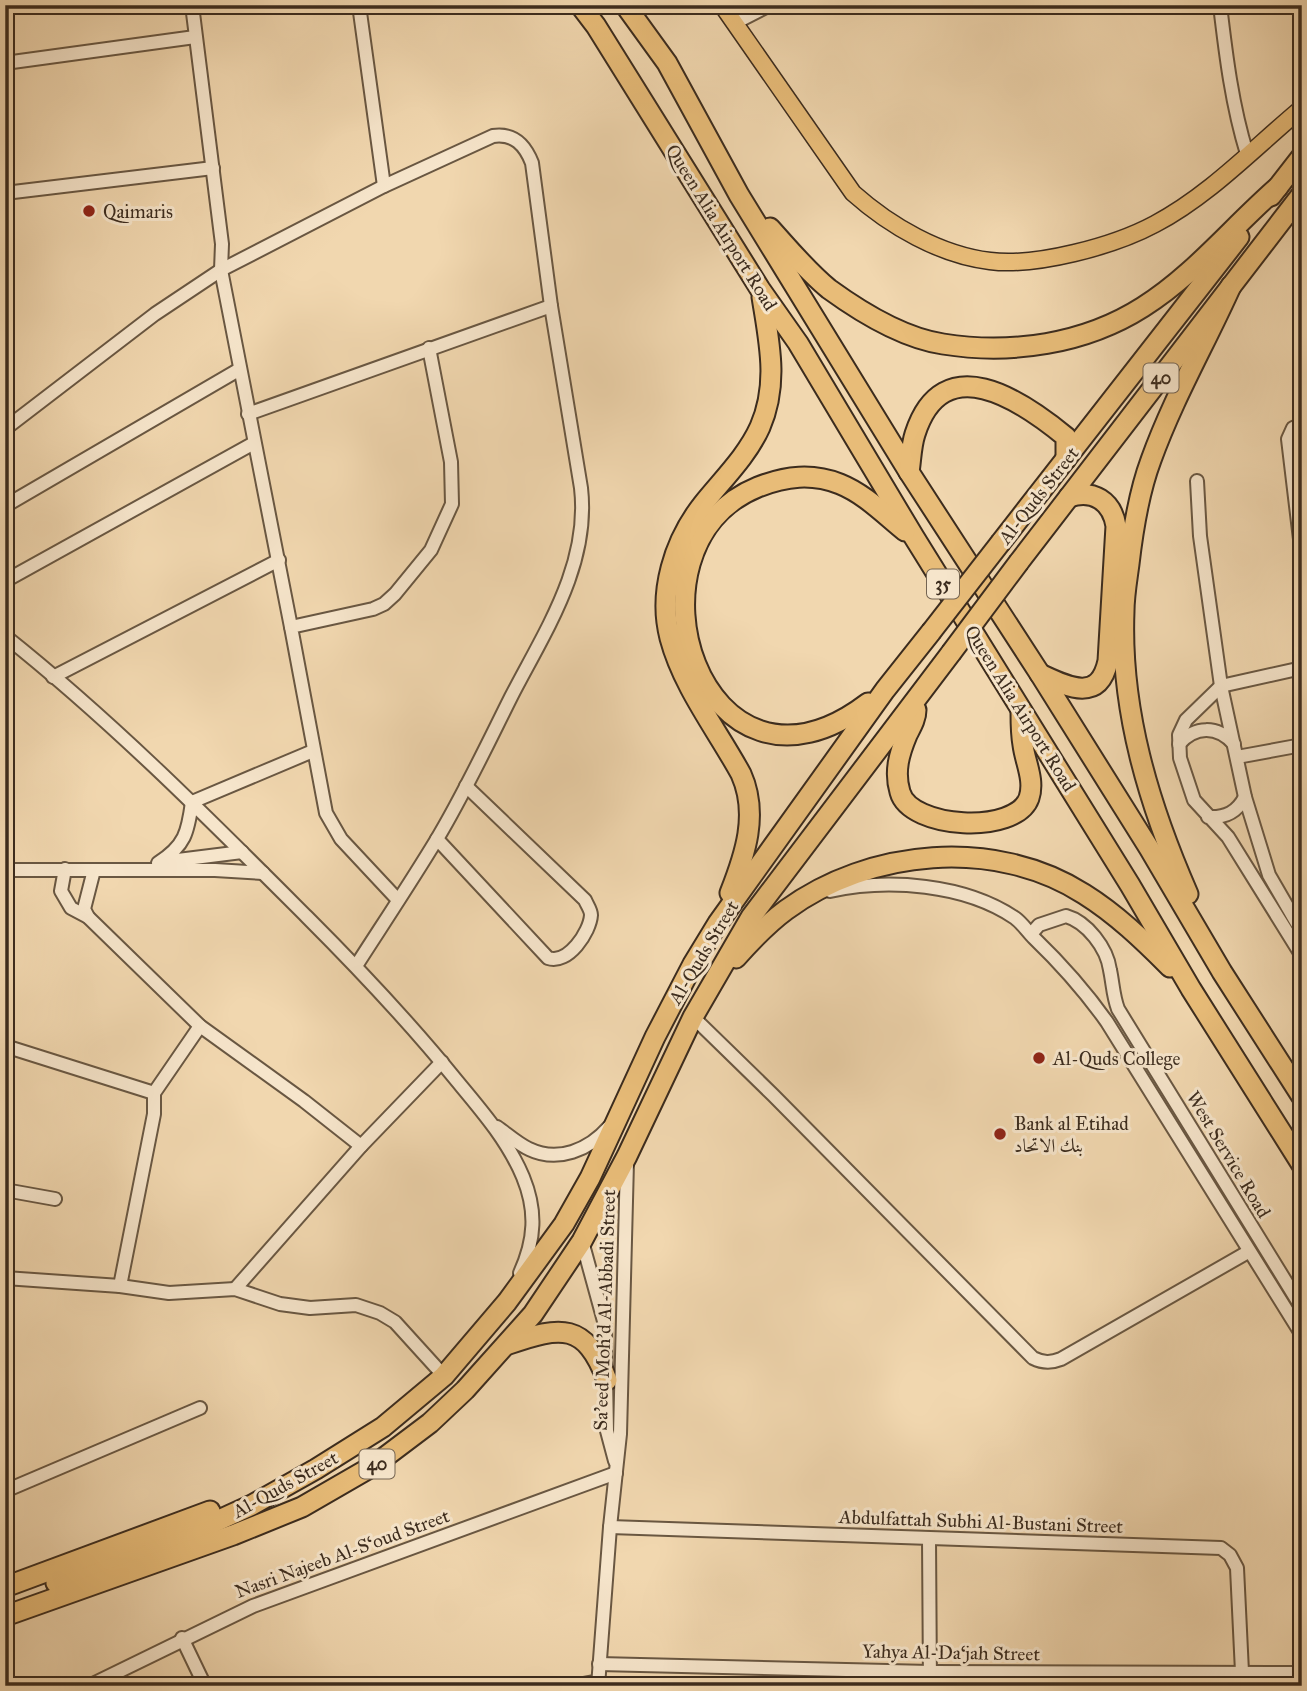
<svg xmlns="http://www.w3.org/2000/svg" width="1307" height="1691" font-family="'IM FELL Great Primer',Amiri,serif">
	<rect width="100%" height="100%" fill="#f1d7af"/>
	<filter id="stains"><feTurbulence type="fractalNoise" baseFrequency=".00286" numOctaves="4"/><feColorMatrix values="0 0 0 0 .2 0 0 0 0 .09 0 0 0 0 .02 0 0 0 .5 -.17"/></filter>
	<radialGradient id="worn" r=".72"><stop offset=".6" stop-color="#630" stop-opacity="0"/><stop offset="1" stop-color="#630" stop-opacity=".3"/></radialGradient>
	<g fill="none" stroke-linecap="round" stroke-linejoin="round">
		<g stroke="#695742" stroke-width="16">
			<g id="minor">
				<polyline points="192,5 222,244 221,270 291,627"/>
				<polyline points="359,5 384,186"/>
				<path d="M1220 5C1226 56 1232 105 1247 154"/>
				<polyline points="735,23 770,5"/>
				<polyline points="5,63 195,37"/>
				<polyline points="5,193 213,168"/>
				<polyline points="248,414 551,306"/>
				<polyline points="1302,424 1293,428 1288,439 1302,556"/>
				<path d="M5 429 155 314 221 270 384 186 493 136C514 133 525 145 532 163L551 306 581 488C590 565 545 631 511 697 487 745 464 794 437 839 411 882 383 924 356 966"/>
				<polyline points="1197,481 1200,536 1221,686 1245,797 1269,875 1302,932"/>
				<polyline points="5,506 240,369"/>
				<polyline points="5,581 254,443"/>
				<path d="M5 636C113 722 210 820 307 917 360 970 410 1023 457 1081 482 1111 508 1141 523 1177 537 1211 535 1240 520 1273"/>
				<polyline points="53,677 279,560"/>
				<polyline points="1221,686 1186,720 1179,735 1180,758 1194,800 1228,837 1302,956"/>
				<polyline points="1221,686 1302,668"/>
				<path d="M1179 744C1195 726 1217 725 1234 744"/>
				<polyline points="1237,757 1302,745"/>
				<path d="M1208 817C1226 818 1237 812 1245 797"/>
				<path d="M437 839 548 958C568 965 590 932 591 915 591 910 587 905 585 900L466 786"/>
				<polyline points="162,862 242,852"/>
				<path d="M158 863C185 846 188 832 192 802L313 751"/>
				<polyline points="65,869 61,891 71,908 88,917 200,1026 304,1101 361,1146"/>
				<polyline points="5,870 215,870 263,873"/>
				<path d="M830 891C888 878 965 884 1015 918 1022 923 1028 932 1034 938 1061 964 1085 991 1107 1022L1302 1335"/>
				<polyline points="398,900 341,839 326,813 291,627 373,609 384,604 395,594 431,550 452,504 451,462 429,348"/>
				<polyline points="88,917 84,909 94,870"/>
				<path d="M1031 934 1039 925 1066 916C1087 922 1107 948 1110 970 1113 984 1113 996 1118 1009L1302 1308"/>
				<path d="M693 1017 773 1095 1033 1358C1043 1363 1051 1363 1061 1359L1248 1252"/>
				<polyline points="5,1046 154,1093"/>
				<path d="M497 1127C507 1134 518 1144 529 1149 558 1163 589 1150 609 1127"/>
				<polyline points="5,1190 55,1199"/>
				<polyline points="582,1241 605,1325 607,1431 615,1461"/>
				<polyline points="5,1278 120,1286 169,1293 235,1289 280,1304 310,1308 356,1305 380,1313 395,1322 444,1376"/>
				<polyline points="120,1286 154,1114 154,1093 200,1026"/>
				<polyline points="235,1289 361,1146 442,1062"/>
				<polyline points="5,1491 200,1408"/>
				<polyline points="610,1527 1221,1548 1230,1555 1237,1568 1242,1672"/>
				<polyline points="929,1539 930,1686"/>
				<polyline points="182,1638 205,1686"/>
				<polyline points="599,1664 930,1672 1302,1673"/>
				<polyline points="89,1686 253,1606 616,1473"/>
				<polyline points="572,1686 599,1681"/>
				<polyline points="598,1686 610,1527 620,1434 627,1162"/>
			</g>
		</g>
		<g stroke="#3c2c1e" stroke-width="19">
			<path id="major" d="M722 5 853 193C890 226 940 255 990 261 1036 267 1114 246 1155 224 1210 195 1255 147 1302 108"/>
		</g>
		<g stroke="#3c2c1e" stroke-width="23">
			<g id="highway">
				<polyline points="580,5 596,26 760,289 798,343 914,537 1130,885 1191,989 1302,1165"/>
				<polyline points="625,5 667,63 739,195 909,472 1040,674 1149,848 1222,972 1302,1097"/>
				<polyline points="1271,196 1302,156"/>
				<path d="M770 228C789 249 807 271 829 289 862 313 903 338 943 344 1011 355 1085 344 1143 307 1194 275 1233 226 1278 187"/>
				<path d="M909 472C911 460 911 446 915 434 943 347 1021 400 1066 437V459"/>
				<polyline points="1001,542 1239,237"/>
				<polyline points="1019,562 1302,194"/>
				<path d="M1040 674C1068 687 1099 703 1108 661L1116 526C1112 501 1093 489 1069 497"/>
				<path d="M868 703C702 829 612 546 758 487 786 476 812 473 840 484 865 494 885 515 905 531"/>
				<path d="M916 710C916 719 911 727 907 735 899 754 894 772 900 792 910 829 1016 835 1029 798 1035 780 1025 762 1023 745 1021 734 1021 723 1021 712"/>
				<path d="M730 893C745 855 759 814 741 774 717 730 683 687 670 638 658 592 674 541 703 504 723 479 747 456 760 427 779 384 769 341 762 297"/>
				<path d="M1188 894C1149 805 1120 710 1124 611 1124 596 1127 579 1129 564 1133 529 1139 492 1151 460 1173 399 1205 344 1231 286"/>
				<path d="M736 958C751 941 767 924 786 910 869 849 995 837 1084 894 1116 914 1143 940 1170 967"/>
				<path d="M509 1344C561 1326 585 1322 607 1380"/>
				<polyline points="56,1583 204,1527 252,1505 316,1469 383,1427 444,1376 507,1302 564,1224 590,1178 655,1037 693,964 718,923 885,690 931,632"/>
				<polyline points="5,1587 210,1511"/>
				<polyline points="5,1616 233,1535 302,1507 373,1466 430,1423 465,1390 533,1314 582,1241 627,1156 693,1017 751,917 951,653"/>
			</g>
		</g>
		<use href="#minor" stroke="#f6e5cb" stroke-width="12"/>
		<use href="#major" stroke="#e8bc78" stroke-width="16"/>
		<use href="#highway" stroke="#e8bc78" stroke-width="19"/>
		<g stroke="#3c2c1e" stroke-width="23" stroke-linecap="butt">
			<g id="highway-bridge">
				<polyline points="931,632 1001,542"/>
				<polyline points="951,653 1019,562"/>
			</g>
		</g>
		<use href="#highway-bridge" stroke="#e8bc78" stroke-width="19"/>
	</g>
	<g fill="#8f2418" stroke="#f6e5cb" stroke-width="2.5">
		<circle cx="89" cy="211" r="7"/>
		<circle cx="1039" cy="1058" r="7"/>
		<circle cx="1000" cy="1134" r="7"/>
	</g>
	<g text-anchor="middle" stroke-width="6" stroke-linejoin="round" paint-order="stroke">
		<g fill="#f6e5cb" stroke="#746452" stroke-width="2">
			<rect x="1143.5" y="363.5" width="35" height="29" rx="5"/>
			<rect x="927" y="569.5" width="32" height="29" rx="5"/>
			<rect x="359.5" y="1449.5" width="35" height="29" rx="5"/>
		</g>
		<g font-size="18" font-weight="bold" fill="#3c2c1e">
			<text x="1161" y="384">40</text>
			<text x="943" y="590">35</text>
			<text x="377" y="1470">40</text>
		</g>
		<g font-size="19" fill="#3c2c1e" stroke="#f6e5cb" text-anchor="start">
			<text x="103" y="218">Qaimaris</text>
			<text x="1053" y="1065">Al-Quds College</text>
			<text x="1014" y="1130">Bank al Etihad<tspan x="1014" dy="22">بنك الاتحاد</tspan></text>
		</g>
		<g font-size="19" fill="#3c2c1e" stroke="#f6e5cb">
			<text transform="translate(722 227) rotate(58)" y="7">Queen Alia Airport Road</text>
			<text transform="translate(1038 495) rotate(-52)" y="7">Al-Quds Street</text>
			<text transform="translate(1021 708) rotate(58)" y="7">Queen Alia Airport Road</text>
			<text transform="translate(703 952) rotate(-59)" y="7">Al-Quds Street</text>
			<text transform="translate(1229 1154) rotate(59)" y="7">West Service Road</text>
			<text transform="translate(604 1310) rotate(-88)" y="7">Sa'eed Moh'd Al-Abbadi Street</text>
			<text transform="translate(285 1484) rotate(-29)" y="7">Al-Quds Street</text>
			<text transform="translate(981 1521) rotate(2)" y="7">Abdulfattah Subhi Al-Bustani Street</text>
			<text transform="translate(342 1553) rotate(-20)" y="7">Nasri Najeeb Al-S‘oud Street</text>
			<text transform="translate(951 1652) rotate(1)" y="7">Yahya Al-Da‘jah Street</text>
		</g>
	</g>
	<rect width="1307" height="1691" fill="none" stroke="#f1d7af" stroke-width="28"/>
	<rect x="7" y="7" width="1293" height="1677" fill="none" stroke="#3c2c1e" stroke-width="3.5"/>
	<rect x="14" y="14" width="1279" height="1663" fill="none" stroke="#3c2c1e" stroke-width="2"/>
	<rect width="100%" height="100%" filter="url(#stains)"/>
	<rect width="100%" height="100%" fill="url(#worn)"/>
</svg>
